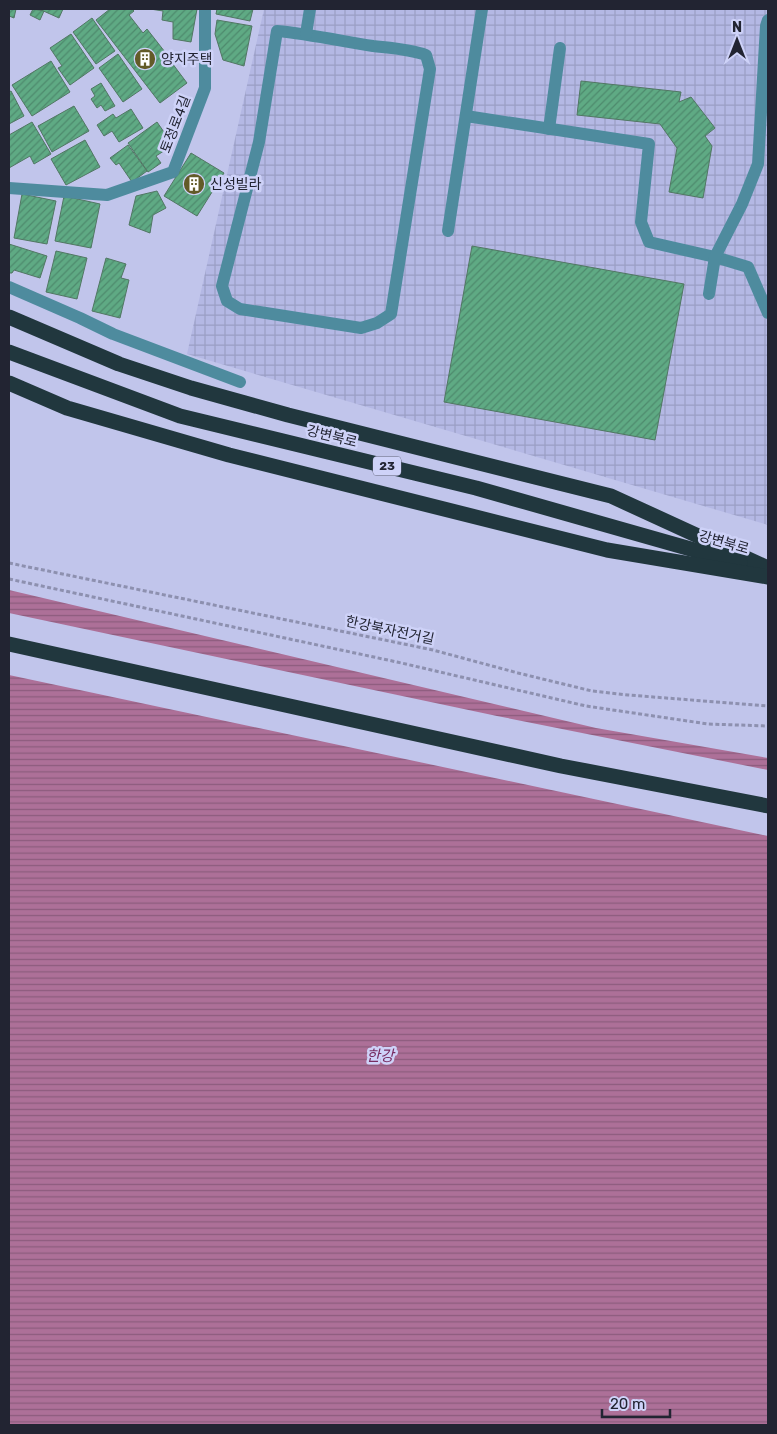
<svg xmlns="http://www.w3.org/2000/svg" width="777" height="1434" font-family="Rubik,'Noto Sans KR',sans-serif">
	<defs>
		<pattern id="industrial-grid" width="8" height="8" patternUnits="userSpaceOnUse" patternTransform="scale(1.25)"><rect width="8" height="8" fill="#b4b8e4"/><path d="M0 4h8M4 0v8" fill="none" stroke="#9a9ec4"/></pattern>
		<pattern id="water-rules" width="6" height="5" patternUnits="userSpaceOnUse" patternTransform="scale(1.25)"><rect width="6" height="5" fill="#ad7098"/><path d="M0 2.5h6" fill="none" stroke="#8c5c7d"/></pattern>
		<pattern id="building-hatch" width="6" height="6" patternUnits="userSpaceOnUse" patternTransform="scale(1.25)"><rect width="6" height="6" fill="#5faa84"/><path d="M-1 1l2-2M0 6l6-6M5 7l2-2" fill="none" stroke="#4e8a6d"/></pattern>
	</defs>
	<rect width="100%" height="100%" fill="#c1c5eb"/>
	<polygon fill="url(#industrial-grid)" points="264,9 768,9 768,525 187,354"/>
	<polygon fill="url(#water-rules)" points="9,590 596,728 768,758 768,1425 9,1425"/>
	<polygon fill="#c1c5eb" points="9,613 497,716 768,770 768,836 9,675"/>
	<g fill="url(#building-hatch)" stroke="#517763">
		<polygon points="9,9 16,9 14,18 9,16"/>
		<polygon points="33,9 44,11 40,20 30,15"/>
		<polygon points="39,9 63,9 59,18"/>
		<polygon points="110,9 132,9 134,11 129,15 143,33 147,29 165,52 161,56 168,65 172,63 187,83 160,103 96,20"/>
		<polygon points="150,9 197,9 191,42 173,39 173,22 162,20 163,11"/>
		<polygon points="217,9 253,9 250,21 216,14"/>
		<polygon points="92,18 115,51 96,64 73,32"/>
		<polygon points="217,20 252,26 244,66 223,60 215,34"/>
		<polygon points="71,34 94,68 70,85 58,68 62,66 50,48"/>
		<polygon points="118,54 142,89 123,102 99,68"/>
		<polygon points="51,61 70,92 32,116 12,85"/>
		<polygon points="581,81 681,92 679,102 691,97 715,128 705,136 712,146 703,198 669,192 677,148 660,124 577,115"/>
		<polygon points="101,83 115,106 105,111 101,105 97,108 91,99 95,96 91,89"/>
		<polygon points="11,91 24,116 9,124 9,92"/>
		<polygon points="74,106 89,131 52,152 38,126"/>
		<polygon points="131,109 143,128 119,142 112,131 104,136 97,125 113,114 116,118"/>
		<polygon points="32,122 51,154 34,164 30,156 9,168 9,135"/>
		<polygon points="157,122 173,145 156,156 161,163 148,172 128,143"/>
		<polygon points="85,140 100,167 66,185 51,159"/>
		<polygon points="128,145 147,171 132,182 119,163 116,165 110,158"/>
		<polygon points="191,153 224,173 197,216 164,196"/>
		<polygon points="157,191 166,208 153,215 150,233 129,225 136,196"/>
		<polygon points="22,194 56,201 47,244 14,238"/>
		<polygon points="64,196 100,204 91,248 55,241"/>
		<polygon points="9,244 47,256 40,278 14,270 12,273 9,273"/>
		<polygon points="472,246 684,284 655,440 444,402"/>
		<polygon points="56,251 87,258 77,299 46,292"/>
		<polygon points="106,258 126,264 121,278 129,280 120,318 92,311"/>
	</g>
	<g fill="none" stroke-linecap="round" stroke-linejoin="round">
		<g stroke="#8d90af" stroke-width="3" stroke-dasharray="4 2.5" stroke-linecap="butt">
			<polyline points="9,563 433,650 518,673 592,691 628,695 768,706"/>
			<polyline points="9,579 397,662 586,706 708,724 768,726"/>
		</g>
		<g stroke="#4e8b9e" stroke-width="12">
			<path d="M277 31C309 34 341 41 373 46 391 48 410 49 426 55L430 69 391 314 377 323 361 328 240 309 227 301 222 286 259 142Z"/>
			<polyline points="306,34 310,9"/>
			<polyline points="466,116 649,144 641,222 649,242 715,257 748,267 768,313"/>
			<polyline points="549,129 560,48"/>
			<polyline points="9,188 107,195 173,172 205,88 205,9"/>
			<polyline points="448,231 482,9"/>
			<polyline points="9,287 80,318 113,334 240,382"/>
			<polyline points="709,294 715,257 742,204 758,164 766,26 768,20"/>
		</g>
		<g stroke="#21373e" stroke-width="15">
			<polyline points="9,317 119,364 191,388 288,415 611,496 768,568"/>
			<polyline points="9,352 180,416 476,488 740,563"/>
			<polyline points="9,383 67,408 229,455 607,550 768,577"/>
			<polyline points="9,644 561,766 768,806"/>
		</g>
	</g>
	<defs>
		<g id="building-disc" transform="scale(1.125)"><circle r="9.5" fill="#635b28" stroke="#ced2f8"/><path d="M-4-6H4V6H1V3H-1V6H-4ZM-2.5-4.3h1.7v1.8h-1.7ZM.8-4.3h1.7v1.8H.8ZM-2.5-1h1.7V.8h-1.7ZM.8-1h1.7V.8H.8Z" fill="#fff"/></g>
	</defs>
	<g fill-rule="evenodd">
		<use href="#building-disc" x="145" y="59"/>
		<use href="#building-disc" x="194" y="184"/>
	</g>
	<g text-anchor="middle" stroke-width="5" stroke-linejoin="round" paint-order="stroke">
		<rect fill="#ced2f8" stroke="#56586d" stroke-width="1" x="373" y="456.5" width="28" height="19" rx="4"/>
		<g font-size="12" font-weight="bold" fill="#222432">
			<text x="387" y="470">23</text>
		</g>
		<g font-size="14" fill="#222432" stroke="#ced2f8" text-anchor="start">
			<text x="161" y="64">양지주택</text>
			<text x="210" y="189">신성빌라</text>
		</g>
		<g font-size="14" fill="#222432" stroke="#ced2f8">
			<text transform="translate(175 124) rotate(-69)" y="5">토정로4길</text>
			<text transform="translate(332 436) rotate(14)" y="5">강변북로</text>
			<text transform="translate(724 542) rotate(16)" y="5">강변북로</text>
			<text transform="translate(390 630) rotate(12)" y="5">한강북자전거길</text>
		</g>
		<g font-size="15" font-style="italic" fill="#772c61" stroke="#ced2f8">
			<text x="380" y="1061">한강</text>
		</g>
	</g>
	<rect width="777" height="1434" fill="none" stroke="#222432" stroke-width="20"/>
	<g transform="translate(737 40)" stroke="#ced2f8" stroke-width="4" paint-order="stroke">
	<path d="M0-4L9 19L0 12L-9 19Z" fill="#222432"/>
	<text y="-8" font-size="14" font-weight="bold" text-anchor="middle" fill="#222432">N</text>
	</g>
	<path d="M602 1409v8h68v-8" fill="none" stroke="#222432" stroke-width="2.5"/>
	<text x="610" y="1409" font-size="15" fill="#222432" stroke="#ced2f8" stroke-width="4" paint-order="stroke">20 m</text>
</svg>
